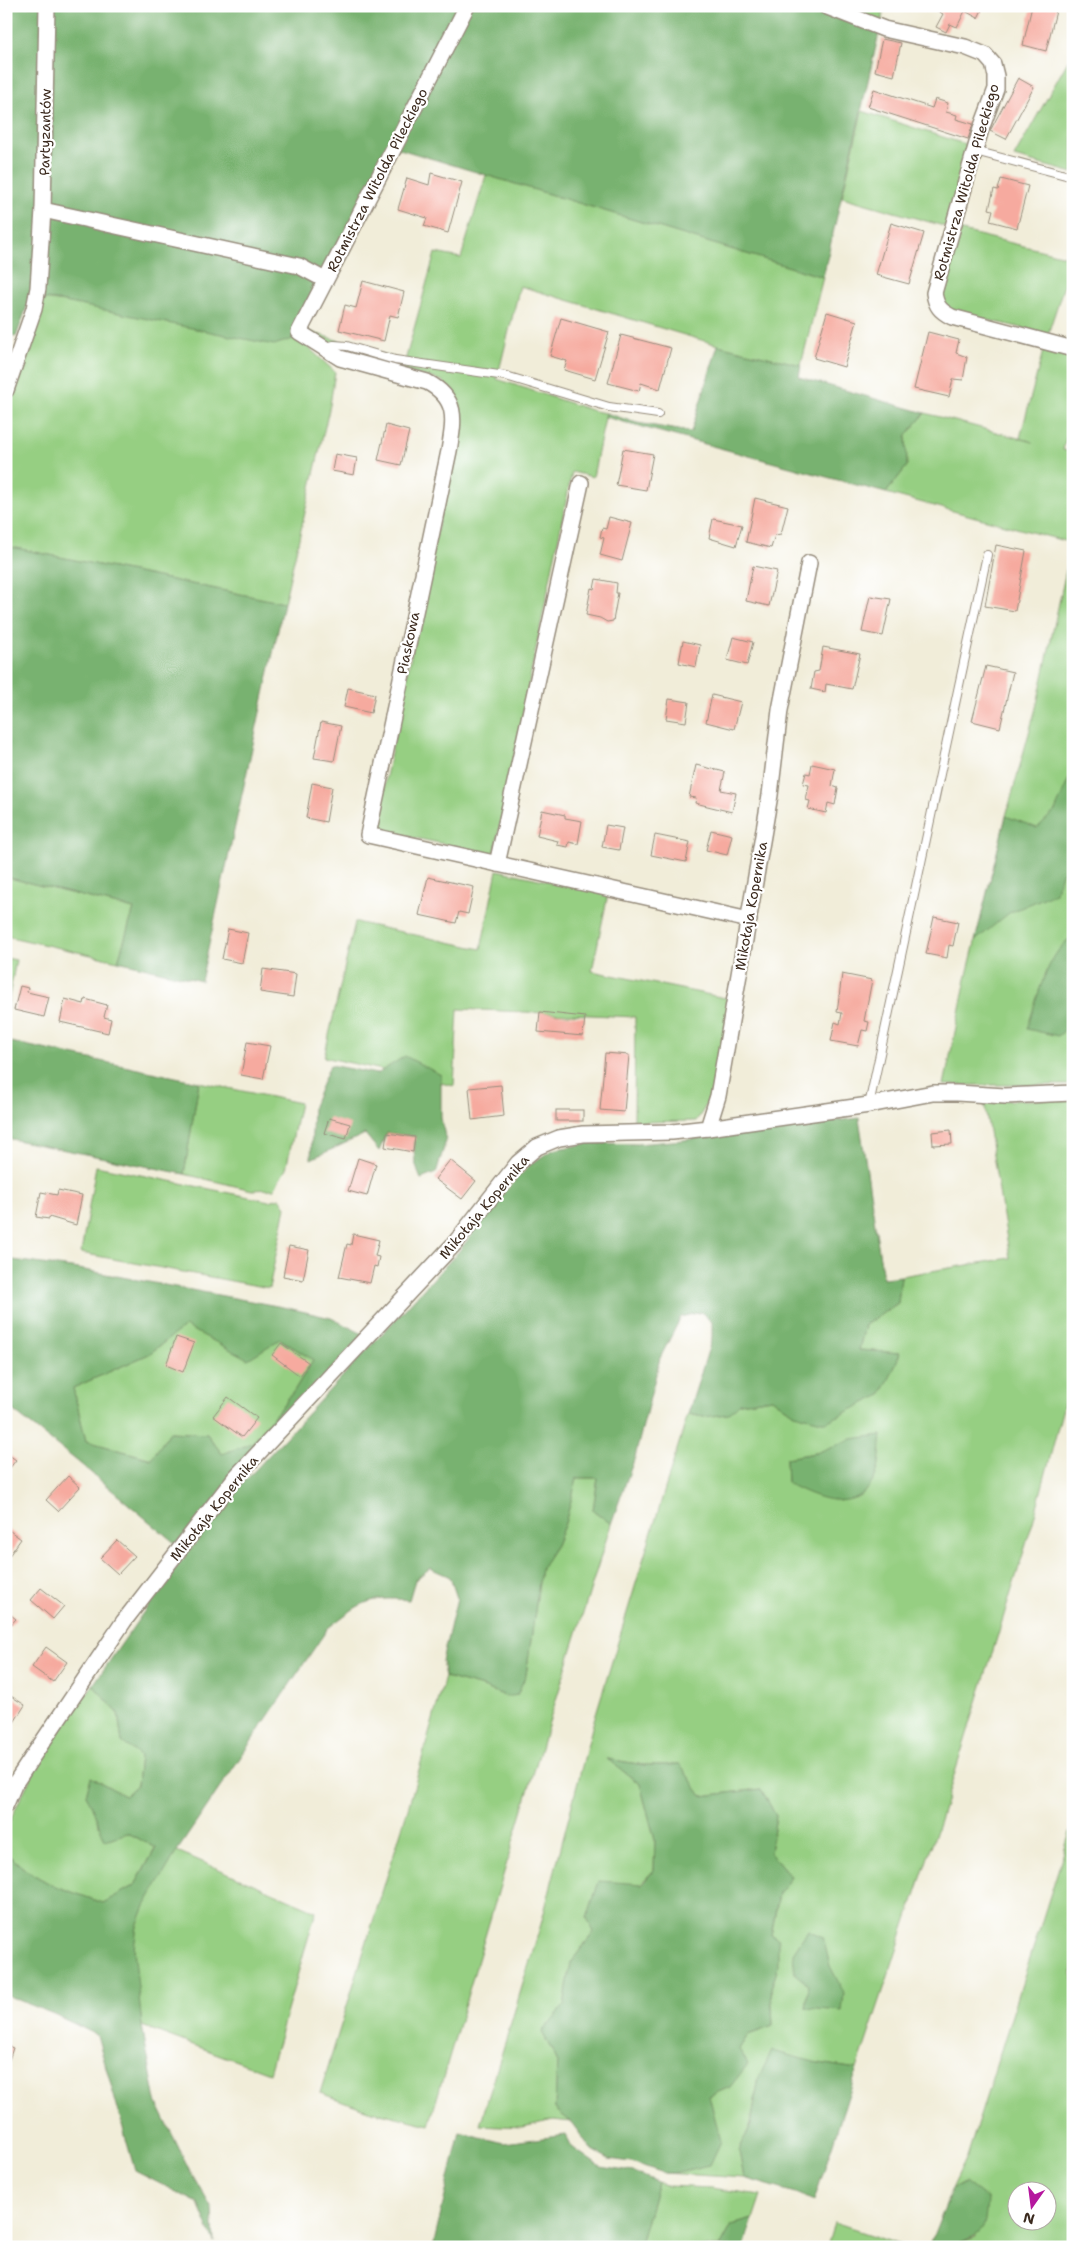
<svg xmlns="http://www.w3.org/2000/svg" width="1079" height="2253" font-family="'Shantell Sans',sans-serif">
	<rect width="100%" height="100%" fill="#fff"/>
	<filter id="ink" filterUnits="userSpaceOnUse"><feTurbulence type="fractalNoise" baseFrequency=".02" numOctaves="2"/><feDisplacementMap in="SourceGraphic" scale="10" xChannelSelector="R" yChannelSelector="G"/><feConvolveMatrix kernelMatrix="1 2 1 2 8 2 1 2 1" color-interpolation-filters="sRGB"/></filter>
	<filter id="wash" filterUnits="userSpaceOnUse"><feTurbulence type="fractalNoise" baseFrequency=".0096" numOctaves="4" result="noise"/><feDisplacementMap in="SourceGraphic" scale="20" xChannelSelector="R" yChannelSelector="G"/><feGaussianBlur stdDeviation="1.12" result="paint"/><feColorMatrix in="noise" values="0 0 0 0 0 0 0 0 0 0 0 0 0 0 0 0 0 1.4 0 .05"/><feComposite in="paint" operator="in"/></filter>
	<g filter="url(#wash)">
		<rect width="100%" height="100%" fill="#f1edd9"/>
		<g fill="#96cf82" stroke="#687c50" fill-rule="evenodd">
			<polygon points="835,6 885,6 881,24"/>
			<polygon points="1073,52 1073,173 1014,157"/>
			<polygon points="862,111 971,146 947,227 842,197"/>
			<polygon points="486,175 823,277 801,365 718,345 520,286 497,379 594,411 606,413 593,477 572,472 494,854 375,830 461,415 443,381 351,358 304,330 405,361 435,253 461,258"/>
			<polygon points="958,230 1073,258 1048,334 979,318 952,310 945,304 941,296 943,285"/>
			<polygon points="43,299 295,335 335,372 330,405 284,603 6,546 6,412 35,333"/>
			<polygon points="1044,347 1073,357 1073,414 1063,450 1073,452 1073,1085 944,1085 966,979 1006,816 1037,704 1072,543 886,493 907,466 906,436 925,413 1033,442 1020,438"/>
			<path d="M497 870 608 894 592 971 730 999C723 1040 722 1087 696 1121L634 1122 635 1017 458 1009 454 1086 324 1057 355 922 481 949Z"/>
			<polygon points="6,877 134,909 118,961 6,936"/>
			<polygon points="6,958 16,960 6,1013"/>
			<polygon points="199,1082 300,1103 286,1169 274,1189 252,1190 184,1174"/>
			<path d="M1073 1099V1370L1033 1522 939 1824 857 2069 818 2063 759 2077 751 2124 739 2151 744 2178 664 2173 687 2170 709 2096 730 2087 739 2049 748 2035 773 2026 771 1988 778 1966 771 1936 779 1893 791 1877 770 1852 776 1816 761 1789 702 1796 680 1765H644L608 1759 640 1784 655 1840 654 1870 594 1932 571 1962 565 2006 542 2032 557 2060 555 2109 571 2122 553 2120 523 2127 480 2125 541 1924 594 1720 688 1414 704 1417 740 1403 772 1398 794 1414 900 1353 859 1350 865 1325 898 1303 901 1276 1010 1258 984 1101ZM816 1453 787 1483 786 1458Z"/>
			<polygon points="96,1166 269,1201 280,1198 286,1207 269,1288 81,1253"/>
			<polygon points="185,1326 280,1339 313,1360 294,1391 252,1443 222,1454 207,1434 170,1432 152,1459 86,1441 73,1388 149,1354"/>
			<polygon points="577,1478 598,1478 593,1510 611,1524 540,1751 429,2125 368,2110 320,2093 409,1805 445,1677 483,1687 508,1697 526,1675 541,1568 556,1545 565,1523"/>
			<polygon points="93,1685 118,1713 122,1742 140,1755 137,1785 125,1796 91,1777 86,1795 95,1809 98,1825 128,1833 156,1847 135,1885 103,1903 52,1885 27,1871 6,1853 6,1830 21,1797 43,1754"/>
			<path d="M1073 1823V2247H956L954 2245 976 2237 965 2182 952 2189 967 2157ZM1016 2190H1046V2220H1016Z"/>
			<path d="M177 1851 316 1911 269 2073 142 2026C139 1997 129 1954 137 1926 144 1900 163 1874 177 1851Z"/>
			<polygon points="658,2182 668,2186 711,2188 761,2195 753,2219 732,2225 720,2247 639,2247"/>
			<polygon points="834,2223 907,2247 827,2247"/>
		</g>
		<g fill="#78b270" stroke="#5a6e47" fill-rule="evenodd">
			<polygon points="6,6 810,6 879,33 823,277 390,146 293,339 274,345 55,300 30,298 16,337 6,333"/>
			<polygon points="718,345 801,365 799,377 925,413 906,436 907,466 886,493 605,417 606,413 637,423 691,432"/>
			<polygon points="6,546 284,603 201,981 118,961 134,909 6,877"/>
			<polygon points="1073,769 1073,862 1062,874 1055,893 1009,913 975,941 1006,816 1037,828 1055,811"/>
			<path d="M1073 936V1023L1058 1036 1027 1029C1037 1000 1046 954 1073 936Z"/>
			<polygon points="6,1041 199,1082 184,1174 6,1138"/>
			<path d="M405 1056 441 1075V1118L446 1141 436 1173 421 1179C414 1164 413 1153 415 1137L387 1133 379 1151 365 1134 311 1159 313 1106 330 1065 377 1074Z"/>
			<path d="M859 1118 883 1278 901 1276 898 1303 865 1325 859 1350 900 1353 893 1371 881 1395 826 1422 794 1414 772 1398 740 1403 729 1414 704 1417 688 1414 712 1338V1322L701 1312 681 1317 660 1358 635 1457 611 1524 593 1510 598 1478H577L565 1523 556 1545 541 1568 526 1675 517 1695 508 1697 483 1687 445 1677 442 1661 457 1598 450 1577 430 1568 415 1580 409 1600C366 1596 361 1603 328 1628L177 1851 145 1906 137 1926 134 1949 142 2026 156 2101 188 2167 212 2209 214 2242 198 2203 135 2171 97 2035 56 2015 6 1995V1853L27 1871 52 1885 103 1903 135 1885 156 1848 128 1833 105 1840C98 1825 95 1810 86 1795L91 1777 125 1796 137 1785 140 1756 122 1742 118 1713 93 1685 161 1587 245 1481 459 1251 503 1194 531 1164 552 1150 590 1143 637 1144 684 1140Z"/>
			<path d="M6 1259 79 1269 288 1308 331 1318 363 1334 176 1544 77 1461 6 1405ZM185 1326 248 1359 280 1339 313 1360 294 1391 252 1443 222 1454 207 1434 170 1432 151 1459 86 1441 73 1388 149 1354Z"/>
			<path d="M882 1435C880 1448 881 1465 875 1477 857 1516 815 1498 787 1483L786 1458 816 1453 851 1439Z"/>
			<polygon points="607,1759 644,1765 680,1765 702,1796 761,1789 776,1816 770,1852 791,1877 779,1893 771,1935 778,1939 778,1966 771,1988 773,2026 748,2035 739,2049 748,2064 730,2087 709,2096 721,2141 710,2165 673,2173 664,2173 631,2162 609,2159 591,2149 571,2122 555,2109 557,2060 542,2032 564,2006 571,1962 594,1932 587,1918 599,1881 642,1884 654,1870 655,1840 640,1784"/>
			<polygon points="808,1930 823,1937 830,1966 844,1993 842,2011 806,2008 809,1985 795,1974 793,1953"/>
			<polygon points="772,2051 818,2063 857,2069 814,2201 795,2193 744,2178 739,2151 751,2124 759,2077"/>
			<polygon points="460,2132 504,2143 566,2135 572,2147 600,2167 633,2172 658,2182 639,2247 433,2247"/>
			<path d="M965 2182 987 2199C984 2232 987 2233 954 2244L956 2247H942L931 2242 952 2189Z"/>
			<polygon points="753,2219 744,2247 720,2247 732,2225"/>
		</g>
		<g id="blocks">
			<g fill="#f6aa9f">
				<polygon points="934,6 979,6 983,8 978,18 965,11 957,27 950,24 946,32 936,27 943,14 933,8"/>
				<polygon points="1032,6 1057,7 1046,51 1023,45"/>
				<polygon points="882,39 901,43 894,76 875,71"/>
				<polygon points="1018,78 1034,87 1006,139 990,131"/>
				<polygon points="874,89 932,108 935,99 948,103 946,112 957,115 956,119 973,124 968,139 868,107"/>
				<polygon points="431,173 462,182 448,233 424,226 427,218 398,209 407,178 429,185"/>
				<polygon points="1001,179 1028,186 1017,228 990,221 993,210 989,209 994,189 998,190"/>
				<polygon points="891,223 924,233 909,284 876,275"/>
				<polygon points="363,281 404,292 398,317 390,315 384,341 339,330 345,305 356,308"/>
				<polygon points="827,312 857,321 844,367 814,358"/>
				<polygon points="561,318 609,332 595,379 564,370 567,361 550,356"/>
				<polygon points="928,332 959,340 956,353 967,357 963,380 953,379 949,397 914,389"/>
				<polygon points="621,335 671,348 660,389 641,383 639,391 608,383"/>
				<polygon points="386,425 409,431 401,465 378,460"/>
				<polygon points="623,449 653,454 646,490 616,485"/>
				<polygon points="335,454 357,458 354,475 332,471"/>
				<polygon points="755,498 788,506 781,534 775,535 771,548 746,542"/>
				<polygon points="609,517 632,523 622,561 600,555 604,538 600,537 602,528 606,529"/>
				<polygon points="713,519 742,525 736,546 709,538"/>
				<polygon points="996,545 1026,551 1015,611 985,606"/>
				<polygon points="753,566 777,571 769,606 746,601"/>
				<polygon points="596,579 617,583 616,593 618,593 613,621 607,622 600,618 586,615 591,588 594,589"/>
				<polygon points="870,596 891,599 883,636 862,632"/>
				<polygon points="733,637 753,642 747,665 727,660"/>
				<polygon points="683,641 700,645 696,667 679,663"/>
				<polygon points="823,647 860,654 852,689 826,684 825,692 811,689 814,672 819,671"/>
				<polygon points="986,666 1013,672 1000,728 972,721"/>
				<polygon points="348,688 375,694 371,713 344,707"/>
				<polygon points="712,695 741,702 734,729 706,722"/>
				<polygon points="669,699 689,702 686,722 666,719"/>
				<polygon points="321,722 341,726 334,761 314,758"/>
				<polygon points="812,764 835,769 832,786 838,788 835,805 828,803 826,813 808,809 810,801 806,800 809,785 803,784 806,773 810,774"/>
				<polygon points="696,765 725,772 721,790 736,793 732,812 695,803 696,798 689,797"/>
				<polygon points="312,783 332,787 326,822 306,818"/>
				<polygon points="542,810 565,815 565,818 582,821 578,844 569,842 568,847 557,845 558,841 537,836"/>
				<polygon points="606,825 623,828 619,850 602,847"/>
				<polygon points="711,830 732,835 727,855 706,850"/>
				<polygon points="655,835 690,842 686,862 651,855"/>
				<polygon points="428,877 474,887 468,914 459,912 456,923 419,915"/>
				<polygon points="934,917 958,922 953,946 949,945 947,958 926,954"/>
				<polygon points="228,929 248,933 242,963 222,959"/>
				<polygon points="263,969 296,974 293,997 260,992"/>
				<polygon points="842,974 872,980 864,1021 869,1022 867,1031 862,1030 858,1046 831,1041 835,1022 840,1024 842,1013 837,1012"/>
				<polygon points="20,986 28,988 27,992 49,997 44,1017 14,1010"/>
				<polygon points="65,999 84,1004 85,999 107,1005 104,1017 111,1019 108,1033 60,1022"/>
				<polygon points="540,1012 585,1017 583,1036 538,1032"/>
				<polygon points="247,1042 270,1046 263,1079 241,1075"/>
				<polygon points="605,1053 629,1055 624,1112 600,1110"/>
				<polygon points="501,1085 504,1116 472,1120 469,1088"/>
				<rect x="556" y="1110" width="27" height="11"/>
				<polygon points="329,1118 350,1124 346,1139 324,1133"/>
				<polygon points="951,1130 952,1144 933,1145 932,1132"/>
				<polygon points="387,1133 415,1137 413,1152 385,1147"/>
				<polygon points="358,1158 376,1164 367,1196 348,1191"/>
				<polygon points="450,1160 476,1181 462,1199 435,1179"/>
				<polygon points="58,1190 82,1195 76,1225 49,1217 49,1219 36,1217 41,1192 57,1195"/>
				<polygon points="353,1234 379,1240 375,1256 379,1257 377,1267 374,1266 370,1283 339,1277 347,1244 351,1245"/>
				<polygon points="289,1246 309,1250 303,1280 283,1276"/>
				<polygon points="176,1337 194,1343 183,1372 166,1365"/>
				<polygon points="281,1343 309,1363 300,1376 272,1355"/>
				<polygon points="228,1397 257,1418 242,1437 213,1416"/>
				<polygon points="6,1453 16,1460 6,1473"/>
				<polygon points="68,1476 80,1487 58,1511 46,1500"/>
				<polygon points="6,1528 21,1539 6,1560"/>
				<polygon points="117,1540 135,1556 118,1574 100,1558"/>
				<polygon points="41,1588 64,1606 53,1619 31,1600"/>
				<polygon points="6,1611 16,1619 6,1630"/>
				<polygon points="46,1647 67,1662 53,1682 32,1667"/>
				<polygon points="6,1693 25,1705 13,1724 6,1720"/>
				<polygon points="6,2045 13,2048 7,2066 6,2066"/>
			</g>
		</g>
	</g>
	<g filter="url(#ink)">
		<use href="#blocks" fill-opacity="0" stroke="#968c7c" stroke-width="1"/>
		<g fill="none" stroke-linecap="round" stroke-linejoin="round">
			<g stroke="#968c7c" stroke-width="10">
				<g id="lane">
					<polyline points="975,151 1073,177"/>
					<polyline points="326,347 334,345 347,346 395,360 506,376 609,407 658,414"/>
					<polyline points="869,1105 987,555"/>
				</g>
			</g>
			<g stroke="#968c7c" stroke-width="18">
				<g id="street">
					<path d="M467 6 299 332 340 358 427 382C459 399 454 420 449 451L368 835 749 920"/>
					<path d="M825 6 884 29 965 47 985 55 993 64 996 76V89L981 129 934 293C936 306 940 311 952 317L1073 349"/>
					<polyline points="43,210 299,266 325,280"/>
					<polyline points="6,390 34,309 38,288 43,210 47,6"/>
					<polyline points="497,864 581,483"/>
					<polyline points="708,1128 869,1105 933,1093 957,1093 1005,1096 1073,1093"/>
					<polyline points="6,1804 14,1785 31,1759 124,1621 234,1479 455,1243 518,1163 537,1147 559,1138 583,1134 672,1132 708,1128 718,1096 770,795 780,710 809,563"/>
				</g>
			</g>
			<use href="#lane" stroke="#fff" stroke-width="8"/>
			<use href="#street" stroke="#fff" stroke-width="15"/>
		</g>
	</g>
	<g text-anchor="middle" stroke-width="4.5" stroke-linejoin="round" paint-order="stroke">
		<g font-size="14" fill="#3b2a1e" stroke="#fff">
			<text transform="translate(45 132) rotate(-89)" y="5">Partyzantów</text>
			<text transform="translate(377 180) rotate(-63)" y="5">Rotmistrza Witolda Pileckiego</text>
			<text transform="translate(966 182) rotate(-74)" y="5">Rotmistrza Witolda Pileckiego</text>
			<text transform="translate(408 643) rotate(-78)" y="5">Piaskowa</text>
			<text transform="translate(751 906) rotate(-80)" y="5">Mikołaja Kopernika</text>
			<text transform="translate(484 1207) rotate(-50)" y="5">Mikołaja Kopernika</text>
			<text transform="translate(214 1508) rotate(-51)" y="5">Mikołaja Kopernika</text>
		</g>
	</g>
	<rect width="1079" height="2253" fill="none" stroke="#fff" stroke-width="25"/>
	<g transform="translate(1032 2206) rotate(194)"><circle r="24" fill="#ffffff" stroke="#b1aaa5"/>
	<path d="M0-4L9 19L0 12L-9 19Z" fill="#b5179e"/>
	<text y="-8" font-size="14" font-weight="bold" text-anchor="middle" fill="#3b2a1e">N</text>
	</g>
</svg>
